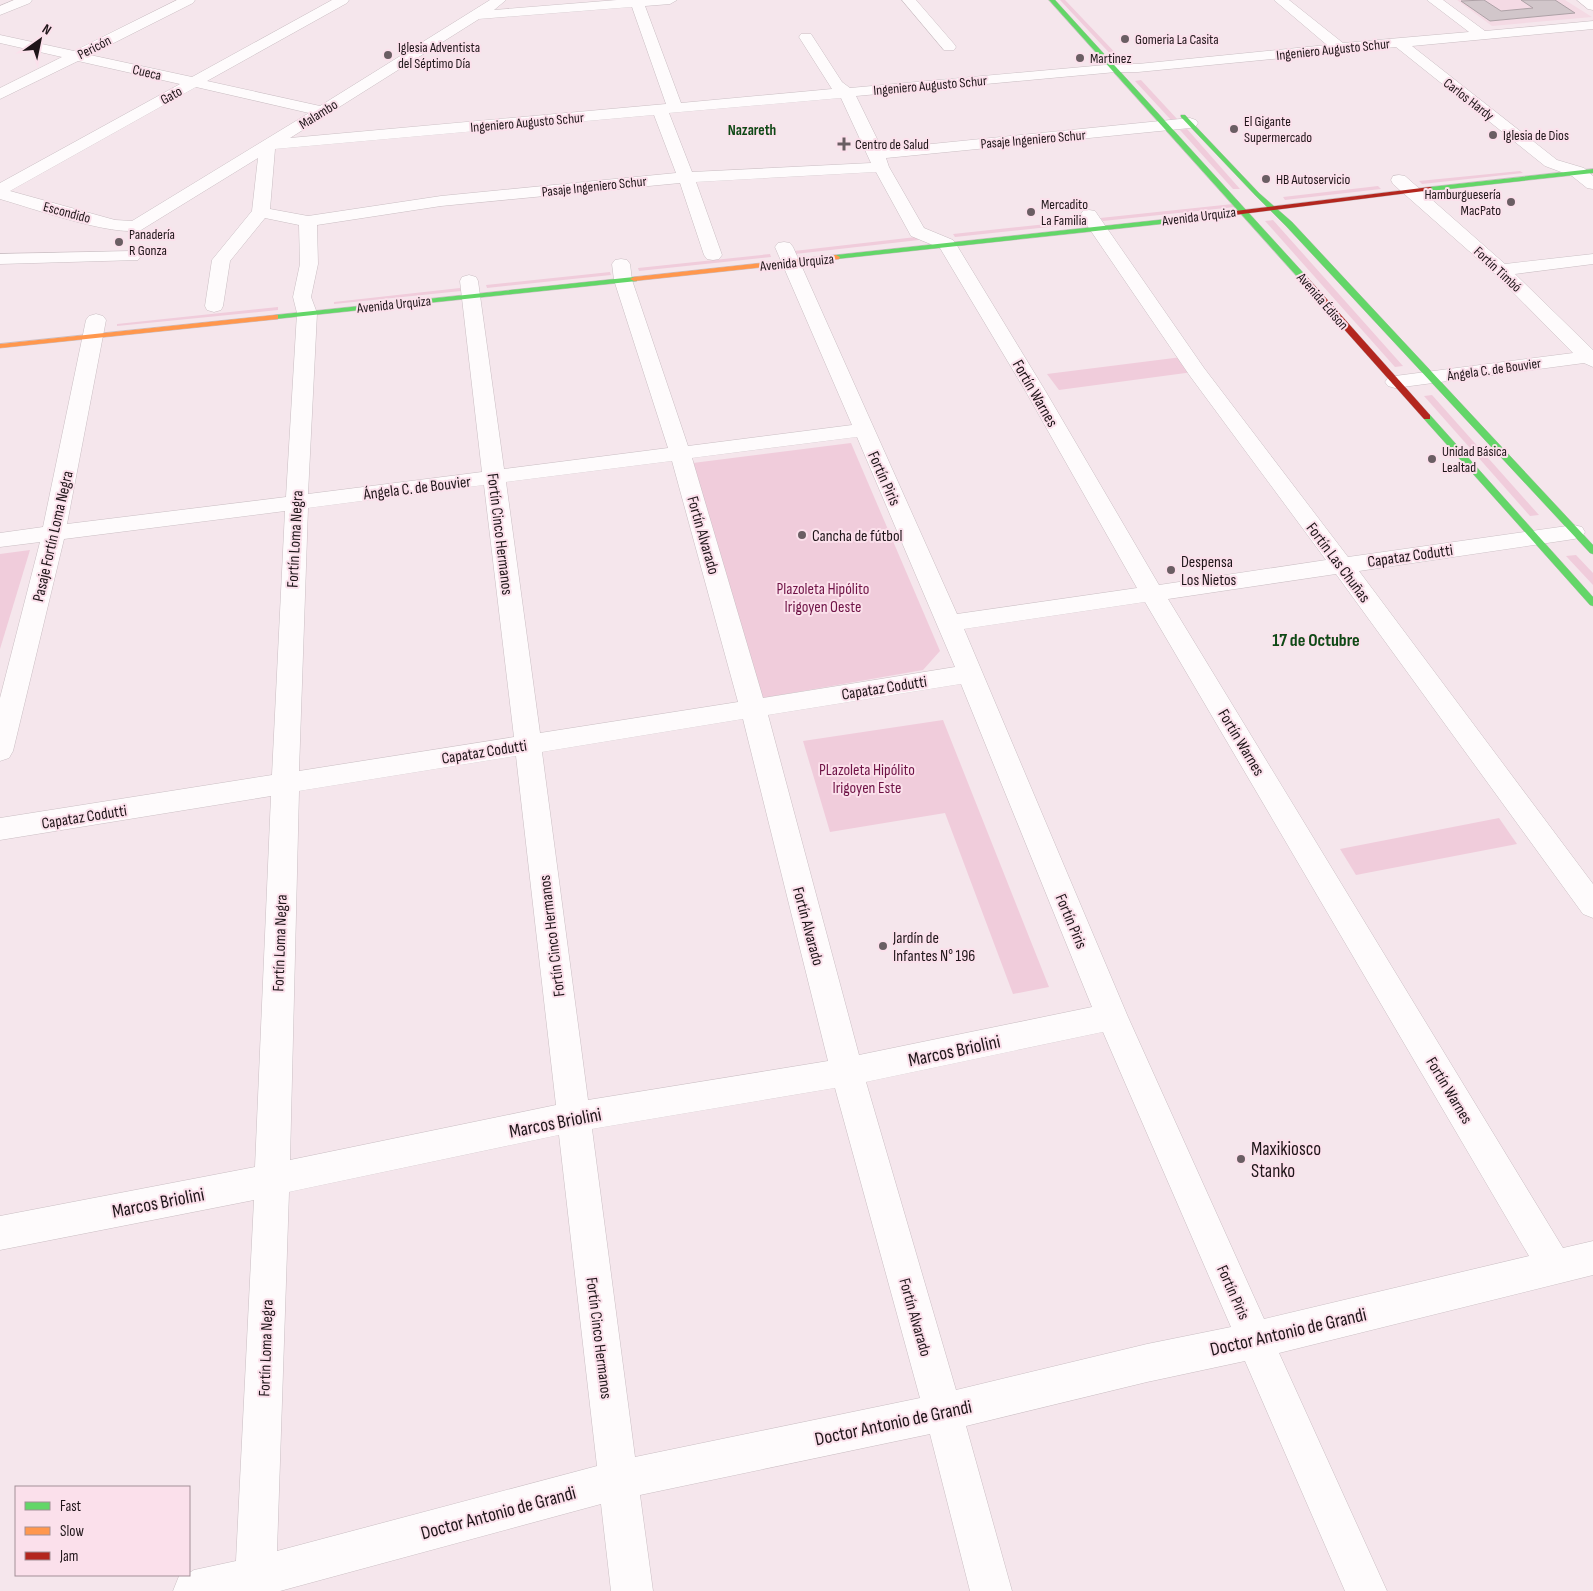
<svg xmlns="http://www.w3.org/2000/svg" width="1593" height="1591" font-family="'Sofia Sans Condensed',sans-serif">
	<rect width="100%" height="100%" fill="#f5e6ec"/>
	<polygon fill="#f4dae4" points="1457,0 1565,0 1592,17 1492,26"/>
	<g fill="#f0ccdb">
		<polygon points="1060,0 1065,0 1122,60 1116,60"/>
		<polygon points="1141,80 1178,120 1172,121 1135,81"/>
		<polygon points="1187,129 1240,189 1233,189 1180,130"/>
		<polygon points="1520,171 1523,173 1422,184 1419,181"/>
		<polygon points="1378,186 1381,189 1285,200 1283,197"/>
		<polygon points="1233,204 1235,207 1103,221 1100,218"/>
		<polygon points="1273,220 1403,366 1395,367 1265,221"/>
		<polygon points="1075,221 1077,224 955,237 953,234"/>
		<polygon points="916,237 919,240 795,254 794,251"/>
		<polygon points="770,254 771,257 639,271 638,268"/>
		<polygon points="610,272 611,275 487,288 486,285"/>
		<polygon points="460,288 461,291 334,304 334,302"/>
		<polygon points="278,307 278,310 117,326 117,324"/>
		<polygon points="1182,357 1193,372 1059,390 1047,374"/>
		<polygon points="1432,395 1539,515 1530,516 1424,396"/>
		<polygon points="851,443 940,651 923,670 763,698 693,463"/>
		<polygon points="30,550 0,649 0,554"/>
		<polygon points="1576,555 1593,573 1593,585 1566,556"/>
		<polygon points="943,720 1049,987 1013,994 945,813 830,832 803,741"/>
		<polygon points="1499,818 1517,844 1356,875 1340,849"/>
	</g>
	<polygon fill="#d1c6ca" stroke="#ada1a6" points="1484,0 1501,11 1533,8 1521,0 1555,0 1575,13 1490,21 1461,1"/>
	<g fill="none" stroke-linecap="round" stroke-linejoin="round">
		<g stroke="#cabec3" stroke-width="1">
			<g id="street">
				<polygon points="14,0 32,0 30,3 0,15 0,6"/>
				<path d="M177 0H195L193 3 90 55 192 77 332 0H349L347 3 207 81 320 106 490 0H506L494 10 617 0H677L670 4 645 6 681 103 832 89 799 37 801 34H811L842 82 850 88 1116 64H1138L1327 45 1274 0H1289L1343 43 1469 32 1427 0H1443L1485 31 1593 21V29L1412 46 1557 160 1584 168 1593 176V189L1587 188 1572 176 1545 166 1396 47 1138 72H1116L856 96 882 149 1190 118 1196 120 1198 123 1196 126 1190 128 886 158 889 167 924 228 953 240 956 244 1046 392 1159 585 1326 560 1190 376 1080 215 1083 211 1089 210 1095 211 1204 368 1348 557 1574 525 1582 527 1585 532 1582 537 1574 539 1359 571 1593 884V918L1583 914 1336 574 1168 599 1563 1248 1593 1241V1275L1279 1353 1387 1591H1345L1245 1361 1147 1382 966 1426 1012 1591H970L930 1434 640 1495 653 1591H611L601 1504 280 1591H173L179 1576 189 1575V1573L194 1570 236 1561 254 1200 0 1250V1216L255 1167 271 796 0 840V818L272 775 285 511 64 539 13 751 9 758 0 761V698L40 542 0 547V533L43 527 86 320 89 316 96 314 103 316 106 320 67 524 286 497 297 313 293 297 300 264 299 225 265 218 230 261 223 306 221 310 214 312 207 310 205 306 212 260 252 211 258 158 141 230C113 237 32 208 0 199V183L180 84 78 61 0 99V88L62 57 0 43V35L74 51ZM632 7 666 104 290 138 479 19ZM196 87 309 113 132 221 115 220 10 191ZM841 98 871 163 692 172 669 113ZM654 115 676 173 441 196 308 216 270 209 275 149ZM876 172 911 236 940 248 1026 392 1137 588 957 614 793 247 790 243 784 242 778 243 775 247 852 425 688 446 632 280 630 264 627 260 621 259 615 260 612 264 614 280 668 448 504 469 478 281 476 277 469 275 462 277 460 281 482 472 308 494 317 313 311 297 318 264 317 225 441 206 680 183 704 255 707 259 713 260 719 259 722 255 696 182ZM857 437 955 667 763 698 692 458ZM672 461 738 702 540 733 506 482ZM484 485 514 737 299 771 308 508ZM1145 602 1529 1256 1264 1319 1128 1017 964 629ZM961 684 1092 1007 859 1055 768 715ZM743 719 828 1061 588 1100 542 752ZM516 756 556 1105 290 1160 299 791ZM1103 1032 1231 1327 1147 1344 956 1390 866 1082ZM835 1088 920 1398 635 1457 592 1129ZM559 1135 597 1466 277 1551 289 1192Z"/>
				<polygon points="902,0 916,0 954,44 956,47 954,50 944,50"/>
				<polygon points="1577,0 1593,0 1593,10 1588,9"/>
				<polygon points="1399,175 1405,176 1505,264 1593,254 1593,264 1515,274 1593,350 1593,367 1584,363 1395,388 1388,386 1385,382 1388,378 1395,376 1573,353 1495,274 1393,184 1391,180 1393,176"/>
				<polygon points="132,251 138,252 141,256 138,260 0,264 0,254"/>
			</g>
		</g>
		<g stroke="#cabec3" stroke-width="1">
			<g id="fast">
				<polygon points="1049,0 1055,0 1308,278 1308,282 1302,282"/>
				<polygon points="1181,115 1185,115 1259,193 1292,222 1593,545 1593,554 1590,553 1286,226 1255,195 1181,117"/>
				<polygon points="1593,169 1593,173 1430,191 1427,189 1430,187"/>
				<polygon points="1186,217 1189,217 1189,221 836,259 832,257 836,255"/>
				<polygon points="634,277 637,277 637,281 275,319 271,317 275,315"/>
				<polygon points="1427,414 1430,415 1593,597 1593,606 1590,605 1424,419 1424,415"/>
			</g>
		</g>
		<g stroke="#cabec3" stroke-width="1">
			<g id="slow">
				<polygon points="836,255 840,257 839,259 634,281 630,279 634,277"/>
				<polygon points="275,315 278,315 278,319 0,348 0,344"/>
			</g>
		</g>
		<g stroke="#cabec3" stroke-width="1">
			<g id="jam">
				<polygon points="1430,187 1432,188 1432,190 1186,221 1182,219 1186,217"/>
				<polygon points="1302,278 1308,278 1430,415 1430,419 1424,419 1302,282"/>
			</g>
		</g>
		<use href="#street" fill="#fefbfc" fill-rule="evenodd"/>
		<use href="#fast" fill="#63d668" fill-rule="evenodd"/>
		<use href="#slow" fill="#ff974d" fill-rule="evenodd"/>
		<use href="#jam" fill="#b3261e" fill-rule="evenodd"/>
	</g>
	<g fill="#6a5e63" stroke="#fbe0eb" stroke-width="2">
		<circle cx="1125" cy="39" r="5"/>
		<circle cx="388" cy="55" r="5"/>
		<circle cx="1080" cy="58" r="5"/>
		<circle cx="1234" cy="129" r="5"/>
		<circle cx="1493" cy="135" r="5"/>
		<path d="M841.5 136.5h5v5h5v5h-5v5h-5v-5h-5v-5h5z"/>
		<circle cx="1266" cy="179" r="5"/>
		<circle cx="1511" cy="202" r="5"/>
		<circle cx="1031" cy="212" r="5"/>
		<circle cx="119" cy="242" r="5"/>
		<circle cx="1432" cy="459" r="5"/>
		<circle cx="802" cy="535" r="5"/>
		<circle cx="1171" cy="570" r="5"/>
		<circle cx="883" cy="946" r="5"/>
		<circle cx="1241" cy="1159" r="5"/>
	</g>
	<g text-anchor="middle" stroke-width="4" stroke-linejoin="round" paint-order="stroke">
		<g font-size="14" fill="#1f1519" stroke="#fbe0eb" text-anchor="start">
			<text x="1135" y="44">Gomeria La Casita</text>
			<text x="398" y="52">Iglesia Adventista<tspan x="398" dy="16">del Séptimo Día</tspan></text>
			<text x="1090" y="63">Martinez</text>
			<text x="1244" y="126">El Gigante<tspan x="1244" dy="16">Supermercado</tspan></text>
			<text x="1503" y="140">Iglesia de Dios</text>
			<text x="855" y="149">Centro de Salud</text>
			<text x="1276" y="184">HB Autoservicio</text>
			<text x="1501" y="199" text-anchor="end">Hamburguesería<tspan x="1501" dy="16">MacPato</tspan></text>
			<text x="1041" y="209">Mercadito<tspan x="1041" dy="16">La Familia</tspan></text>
			<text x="129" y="239">Panadería<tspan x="129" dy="16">R Gonza</tspan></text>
			<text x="1442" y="456">Unidad Básica<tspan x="1442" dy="16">Lealtad</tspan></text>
		</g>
		<g font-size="14" fill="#1f1519" stroke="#fbe0eb">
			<text transform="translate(94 47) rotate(-27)" y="5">Pericón</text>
			<text transform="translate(1333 49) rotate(-6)" y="5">Ingeniero Augusto Schur</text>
			<text transform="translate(147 72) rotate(13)" y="5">Cueca</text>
			<text transform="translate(930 85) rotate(-5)" y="5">Ingeniero Augusto Schur</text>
			<text transform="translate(171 95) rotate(-29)" y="5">Gato</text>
			<text transform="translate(1469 99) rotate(38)" y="5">Carlos Hardy</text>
			<text transform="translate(318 114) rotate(-32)" y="5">Malambo</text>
			<text transform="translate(527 122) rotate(-5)" y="5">Ingeniero Augusto Schur</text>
			<text transform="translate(1033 139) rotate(-5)" y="5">Pasaje Ingeniero Schur</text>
			<text transform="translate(594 186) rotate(-6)" y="5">Pasaje Ingeniero Schur</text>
			<text transform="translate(67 212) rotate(15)" y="5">Escondido</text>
			<text transform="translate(1199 216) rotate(-7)" y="5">Avenida Urquiza</text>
			<text transform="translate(797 262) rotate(-6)" y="5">Avenida Urquiza</text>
			<text transform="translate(1498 269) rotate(43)" y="5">Fortín Timbó</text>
			<text transform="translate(1323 301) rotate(49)" y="5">Avenida Édison</text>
			<text transform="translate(394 304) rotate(-6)" y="5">Avenida Urquiza</text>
			<text transform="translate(1494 369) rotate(-8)" y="5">Ángela C. de Bouvier</text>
		</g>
		<g font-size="15" font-weight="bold" fill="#0f4916" stroke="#fbe0eb">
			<text x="752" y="135">Nazareth</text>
		</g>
		<g font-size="16" fill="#1f1519" stroke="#fbe0eb">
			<text transform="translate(1036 393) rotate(60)" y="6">Fortín Warnes</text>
			<text transform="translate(885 478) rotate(66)" y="6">Fortín Piris</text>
			<text transform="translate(417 487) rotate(-7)" y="6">Ángela C. de Bouvier</text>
			<text transform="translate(501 534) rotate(83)" y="6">Fortín Cinco Hermanos</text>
			<text transform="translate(704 535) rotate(74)" y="6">Fortín Alvarado</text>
			<text transform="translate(52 536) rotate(-77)" y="6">Pasaje Fortín Loma Negra</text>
			<text transform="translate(294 539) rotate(-87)" y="6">Fortín Loma Negra</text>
			<text transform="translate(1410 555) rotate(-8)" y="6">Capataz Codutti</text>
			<text transform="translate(1339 562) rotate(53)" y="6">Fortín Las Chuñas</text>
			<text transform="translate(884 687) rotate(-9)" y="6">Capataz Codutti</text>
			<text transform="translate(1242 742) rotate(59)" y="6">Fortín Warnes</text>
			<text transform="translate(484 751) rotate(-9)" y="6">Capataz Codutti</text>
			<text transform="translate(84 816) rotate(-9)" y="6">Capataz Codutti</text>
			<text transform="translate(1072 921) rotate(67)" y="6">Fortín Piris</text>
			<text transform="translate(809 926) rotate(75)" y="6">Fortín Alvarado</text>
			<text transform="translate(551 936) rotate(-97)" y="6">Fortín Cinco Hermanos</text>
			<text transform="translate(279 943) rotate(-88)" y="6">Fortín Loma Negra</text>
			<text transform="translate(1450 1090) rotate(59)" y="6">Fortín Warnes</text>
			<text transform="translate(1234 1292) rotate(66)" y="6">Fortín Piris</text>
			<text transform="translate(916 1317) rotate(74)" y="6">Fortín Alvarado</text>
			<text transform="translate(600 1338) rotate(83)" y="6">Fortín Cinco Hermanos</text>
			<text transform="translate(265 1348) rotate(-88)" y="6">Fortín Loma Negra</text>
		</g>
		<g font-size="16" fill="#1f1519" stroke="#fbe0eb" text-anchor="start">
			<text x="812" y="541">Cancha de fútbol</text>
			<text x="1181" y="567">Despensa<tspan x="1181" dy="18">Los Nietos</tspan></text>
			<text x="893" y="943">Jardín de<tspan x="893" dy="18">Infantes N° 196</tspan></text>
		</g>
		<g font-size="16" fill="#6f1346" stroke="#fbe0eb">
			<text x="823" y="594">Plazoleta Hipólito<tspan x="823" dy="18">Irigoyen Oeste</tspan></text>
			<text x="867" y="775">PLazoleta Hipólito<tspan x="867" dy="18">Irigoyen Este</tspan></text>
		</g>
		<g font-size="18" font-weight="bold" fill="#0f4916" stroke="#fbe0eb">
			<text x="1316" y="646">17 de Octubre</text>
		</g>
		<g font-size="19" fill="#1f1519" stroke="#fbe0eb">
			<text transform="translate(954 1050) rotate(-12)" y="7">Marcos Briolini</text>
			<text transform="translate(555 1122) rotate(-11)" y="7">Marcos Briolini</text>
			<text transform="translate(158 1202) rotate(-11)" y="7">Marcos Briolini</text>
			<text transform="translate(1288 1331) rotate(-13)" y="7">Doctor Antonio de Grandi</text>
			<text transform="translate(893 1422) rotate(-12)" y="7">Doctor Antonio de Grandi</text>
			<text transform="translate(498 1512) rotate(-15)" y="7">Doctor Antonio de Grandi</text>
		</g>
		<g font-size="19" fill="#1f1519" stroke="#fbe0eb" text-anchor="start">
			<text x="1251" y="1155">Maxikiosco<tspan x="1251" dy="22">Stanko</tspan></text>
		</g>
	</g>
	<rect x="15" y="1486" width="175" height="90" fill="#fbe0eb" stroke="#a38f97"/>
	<rect x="25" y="1502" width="25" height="8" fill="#63d668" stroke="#a38f97"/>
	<text x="60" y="1511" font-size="15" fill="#1f1519">Fast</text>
	<rect x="25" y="1527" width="25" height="8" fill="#ff974d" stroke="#a38f97"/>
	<text x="60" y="1536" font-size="15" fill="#1f1519">Slow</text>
	<rect x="25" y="1552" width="25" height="8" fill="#b3261e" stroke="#a38f97"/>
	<text x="60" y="1561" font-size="15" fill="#1f1519">Jam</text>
	<g transform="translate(40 40) rotate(33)" stroke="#fbe0eb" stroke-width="4" paint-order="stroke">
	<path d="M0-4L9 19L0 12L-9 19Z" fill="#1f1519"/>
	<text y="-8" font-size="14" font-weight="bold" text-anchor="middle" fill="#1f1519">N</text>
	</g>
</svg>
